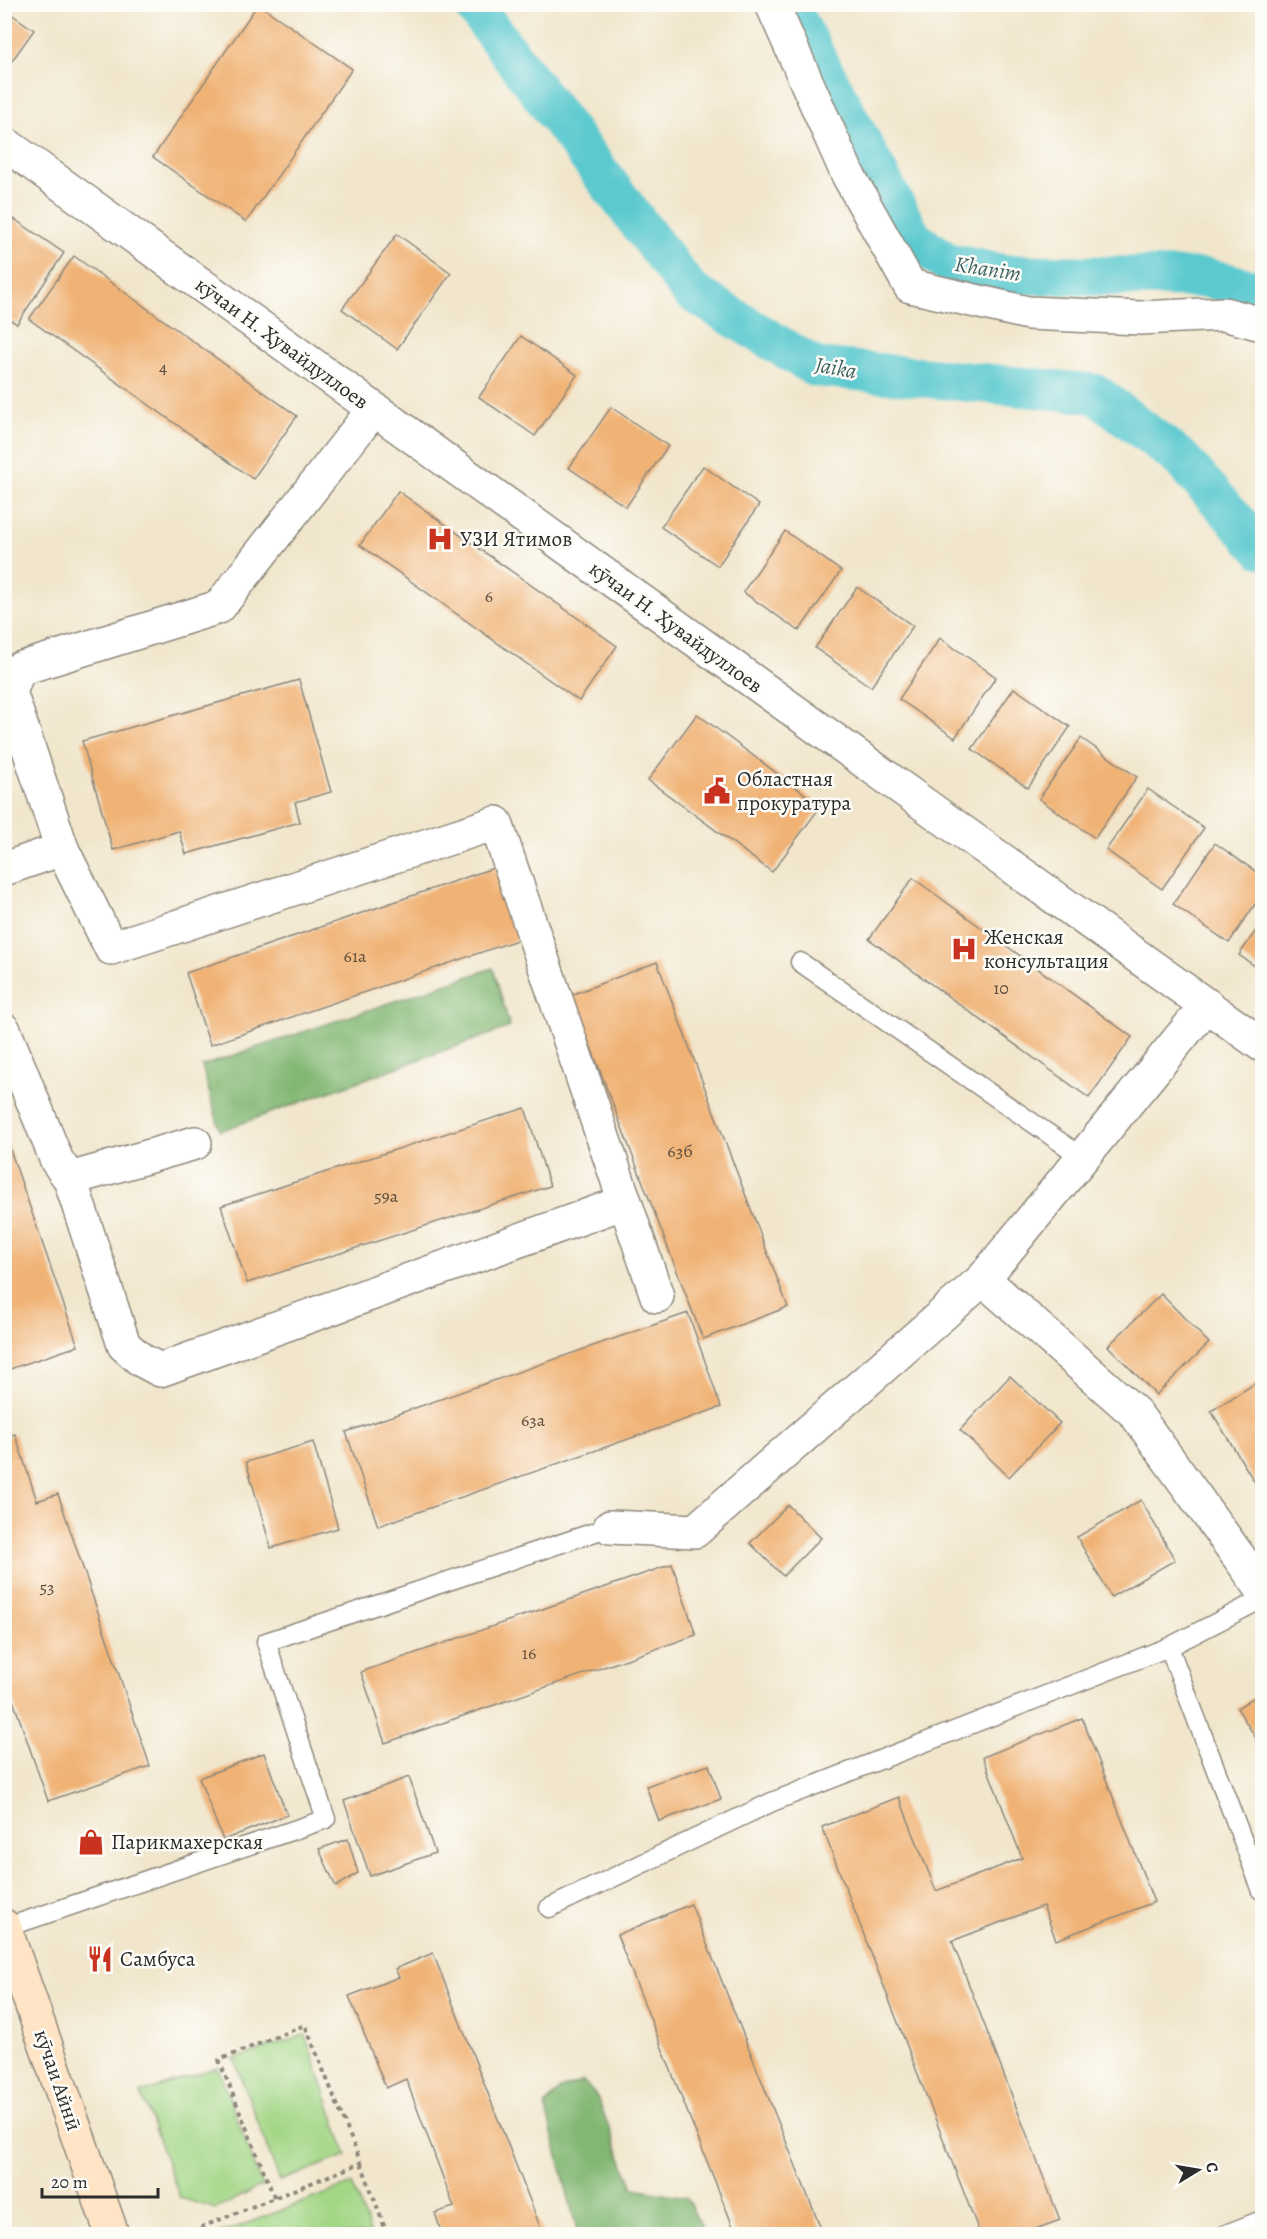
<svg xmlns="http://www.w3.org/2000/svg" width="1267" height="2239" font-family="Alegreya,serif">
	<rect width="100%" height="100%" fill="#fdfcf7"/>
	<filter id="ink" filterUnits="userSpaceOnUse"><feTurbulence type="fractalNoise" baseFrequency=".0167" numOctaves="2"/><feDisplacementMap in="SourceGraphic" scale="12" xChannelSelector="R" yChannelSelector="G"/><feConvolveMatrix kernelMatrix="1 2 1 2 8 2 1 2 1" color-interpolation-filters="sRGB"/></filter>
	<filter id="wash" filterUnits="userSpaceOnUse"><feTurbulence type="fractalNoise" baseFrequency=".008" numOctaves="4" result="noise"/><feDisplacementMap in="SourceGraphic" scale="24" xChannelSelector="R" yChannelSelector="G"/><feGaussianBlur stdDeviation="1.35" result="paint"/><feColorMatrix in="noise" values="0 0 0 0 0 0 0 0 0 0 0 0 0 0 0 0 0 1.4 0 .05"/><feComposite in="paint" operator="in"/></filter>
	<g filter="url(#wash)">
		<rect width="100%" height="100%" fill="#f1e6cc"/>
		<g fill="#a3d685" stroke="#678058" stroke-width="1.5">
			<polygon points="305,2035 347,2155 280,2181 234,2059"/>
			<polygon points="218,2067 262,2186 216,2209 180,2198 141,2093"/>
			<polygon points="352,2184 371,2234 218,2234"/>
		</g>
		<g fill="#82b772" stroke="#56714e" stroke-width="1.5">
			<polygon points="493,968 510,1027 220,1131 202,1066"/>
			<polygon points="583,2081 597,2097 633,2188 686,2197 705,2234 578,2234 545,2106 560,2089"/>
		</g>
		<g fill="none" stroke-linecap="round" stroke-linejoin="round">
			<g stroke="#5bc9cf" stroke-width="40">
				<polyline points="472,4 690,291 815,367 1096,394 1181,459 1262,549"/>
				<polyline points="788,4 913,239 948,263 1004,274 1206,278 1262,291"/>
			</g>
		</g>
		<g id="blocks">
			<g fill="#f0b275">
				<polygon points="258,4 352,69 246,222 153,157"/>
				<polygon points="4,9 34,30 4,72"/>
				<polygon points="4,212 64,253 17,324 4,316"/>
				<polygon points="397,234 451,273 397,349 342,309"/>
				<polygon points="74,256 297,416 253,479 29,319"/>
				<polygon points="521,336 577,375 535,436 479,397"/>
				<polygon points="611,407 668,446 626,507 569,468"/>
				<polygon points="703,466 759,505 718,566 661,527"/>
				<polygon points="398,491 617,646 579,701 360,545"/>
				<polygon points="785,531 841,571 799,631 743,592"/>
				<polygon points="857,587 913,626 871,687 815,648"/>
				<polygon points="940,638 996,677 955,738 899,699"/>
				<polygon points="299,680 331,792 295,802 300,822 186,854 179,831 113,850 82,741"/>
				<polygon points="1014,688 1070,727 1028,788 972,749"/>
				<polygon points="697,714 821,806 772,872 648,780"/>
				<polygon points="1081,738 1137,777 1095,838 1039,799"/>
				<polygon points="1148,789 1204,828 1162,889 1106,850"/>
				<polygon points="1215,843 1262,876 1262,894 1229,943 1173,904"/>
				<polygon points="499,866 523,938 210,1045 186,973"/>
				<polygon points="913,878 1132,1037 1089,1098 869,939"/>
				<polygon points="1262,922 1262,971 1239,955"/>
				<polygon points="657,962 788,1307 703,1339 571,995"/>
				<polygon points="525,1108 550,1186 247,1283 221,1206"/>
				<polygon points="4,1132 78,1346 4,1371"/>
				<polygon points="1161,1294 1209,1343 1156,1395 1108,1346"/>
				<polygon points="688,1313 721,1407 378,1526 346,1432"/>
				<polygon points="1010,1376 1060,1423 1009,1477 960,1430"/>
				<polygon points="1262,1379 1262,1494 1211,1411"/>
				<polygon points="15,1434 37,1501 58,1494 150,1766 48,1801 4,1674 4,1438"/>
				<polygon points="313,1442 338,1528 271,1548 246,1462"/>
				<polygon points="1141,1500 1175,1560 1111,1597 1077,1537"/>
				<polygon points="788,1505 821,1538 783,1576 750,1543"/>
				<polygon points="672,1564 696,1635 385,1743 361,1672"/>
				<polygon points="1262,1692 1262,1748 1237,1708"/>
				<polygon points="1082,1718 1154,1902 1056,1940 1043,1906 952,1941 1060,2220 1022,2234 980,2234 822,1827 899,1797 936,1891 1022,1858 983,1757"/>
				<polygon points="264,1753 287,1815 223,1840 199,1778"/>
				<polygon points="709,1765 721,1799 659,1821 646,1786"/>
				<polygon points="409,1777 435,1853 370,1876 344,1801"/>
				<polygon points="348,1839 358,1873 336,1887 319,1849"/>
				<polygon points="691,1904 823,2234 736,2234 617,1935"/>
				<polygon points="433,1953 543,2234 442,2234 435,2213 454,2207 406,2079 386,2088 349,1996 399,1977 395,1969"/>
			</g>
		</g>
	</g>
	<g filter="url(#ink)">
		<use href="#blocks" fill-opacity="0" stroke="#8e887c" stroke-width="1.5"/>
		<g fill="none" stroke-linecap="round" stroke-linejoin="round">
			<g stroke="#8e887c" stroke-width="21">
				<g id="lane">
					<polyline points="800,962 1082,1157"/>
					<polyline points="1169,1647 1262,1891"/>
					<polyline points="549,1908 772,1802 1169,1647 1262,1599"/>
					<polyline points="5,1928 326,1819 266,1642 610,1527"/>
					<polyline points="1226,2234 1262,2220"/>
				</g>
			</g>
			<g stroke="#8e887c" stroke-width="36">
				<g id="street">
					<polyline points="772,4 847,173 910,286 1028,313 1140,318 1224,314 1262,324"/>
					<polyline points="4,143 932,810 1262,1045"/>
					<polyline points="62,849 111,948 496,823 657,1296"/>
					<polyline points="4,869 62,849 10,692 19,669 219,607 374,409"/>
					<polyline points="4,1030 57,1161 70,1179 195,1143"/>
					<polyline points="70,1179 124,1345 141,1360 160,1370 625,1202"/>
					<polyline points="983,1279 1135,1413 1262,1589"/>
					<polyline points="610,1527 695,1531 983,1279 1207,1005"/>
				</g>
			</g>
			<g stroke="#8e887c" stroke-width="36">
				<polyline id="secondary" points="4,1926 112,2234"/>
			</g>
			<g stroke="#8e887c" stroke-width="4" stroke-dasharray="4.5 4.5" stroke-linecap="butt">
				<polyline points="361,2163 387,2234"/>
				<polyline points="184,2234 361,2163 305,2025 219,2060 275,2199"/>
			</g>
			<use href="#lane" stroke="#fff" stroke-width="18"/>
			<use href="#street" stroke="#fff" stroke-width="33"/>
			<use href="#secondary" stroke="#ffe4c6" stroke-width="33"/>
		</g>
	</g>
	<defs>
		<g id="hospital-bare" transform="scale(2.07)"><path d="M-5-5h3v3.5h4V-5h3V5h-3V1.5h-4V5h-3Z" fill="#c8321e" stroke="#fdfcf7" stroke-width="2.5" paint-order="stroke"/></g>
		<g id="civic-bare" transform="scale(2.07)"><path d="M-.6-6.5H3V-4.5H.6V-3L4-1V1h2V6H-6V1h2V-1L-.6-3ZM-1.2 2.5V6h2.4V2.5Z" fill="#c8321e" stroke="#fdfcf7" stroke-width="2.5" paint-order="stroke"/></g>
		<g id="shop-bare" transform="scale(2.07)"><path d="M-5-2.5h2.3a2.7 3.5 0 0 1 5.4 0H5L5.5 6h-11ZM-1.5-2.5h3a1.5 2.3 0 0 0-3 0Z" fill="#c8321e" stroke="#fdfcf7" stroke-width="2.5" paint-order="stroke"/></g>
		<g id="restaurant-bare" transform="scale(2.07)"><path d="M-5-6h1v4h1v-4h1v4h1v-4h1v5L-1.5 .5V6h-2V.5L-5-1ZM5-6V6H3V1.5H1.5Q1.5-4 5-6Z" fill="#c8321e" stroke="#fdfcf7" stroke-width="2.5" paint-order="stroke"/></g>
	</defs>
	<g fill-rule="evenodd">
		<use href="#hospital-bare" x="440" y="539"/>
		<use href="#civic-bare" x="717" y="791"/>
		<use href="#hospital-bare" x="964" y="949"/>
		<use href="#shop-bare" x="91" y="1842"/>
		<use href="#restaurant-bare" x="100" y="1959"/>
	</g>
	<g text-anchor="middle" stroke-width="5" stroke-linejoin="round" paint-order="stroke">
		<g font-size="18" fill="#5c4d3e">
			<text x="163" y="373">4</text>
			<text x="489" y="602">6</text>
			<text x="355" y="962">61а</text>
			<text x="1001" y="994">10</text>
			<text x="680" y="1157">63б</text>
			<text x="386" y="1202">59а</text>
			<text x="533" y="1426">63а</text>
			<text x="47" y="1593">53</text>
			<text x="529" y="1659">16</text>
		</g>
		<g font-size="21" fill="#2b2b2b" stroke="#fdfcf7">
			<text transform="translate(282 343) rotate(36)" y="7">кӯчаи Н. Ҳувайдуллоев</text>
			<text transform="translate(676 627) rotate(36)" y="7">кӯчаи Н. Ҳувайдуллоев</text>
			<text transform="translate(58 2080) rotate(71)" y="7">кӯчаи Айнӣ</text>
		</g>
		<g font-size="21" fill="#2b2b2b" stroke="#fdfcf7" text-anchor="start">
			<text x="460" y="546">УЗИ Ятимов</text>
			<text x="737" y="786">Областная<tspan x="737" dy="24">прокуратура</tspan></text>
			<text x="984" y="944">Женская<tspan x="984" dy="24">консультация</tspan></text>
			<text x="111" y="1849">Парикмахерская</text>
			<text x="120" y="1966">Самбуса</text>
		</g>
		<g font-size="22" font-style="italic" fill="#3c6264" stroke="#fdfcf7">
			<text transform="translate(988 268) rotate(9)" y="8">Khanim</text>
			<text transform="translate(836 367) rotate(10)" y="8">Jaika</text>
		</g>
	</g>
	<rect width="1267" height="2239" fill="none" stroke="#fdfcf7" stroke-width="24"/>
	<g transform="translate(1198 2170) rotate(79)" stroke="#fdfcf7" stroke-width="4.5" paint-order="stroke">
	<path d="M0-4.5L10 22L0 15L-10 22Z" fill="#2b2b2b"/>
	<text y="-9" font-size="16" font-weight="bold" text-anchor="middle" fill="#2b2b2b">С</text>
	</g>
	<path d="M42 2188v9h116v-9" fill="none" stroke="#2b2b2b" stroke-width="3"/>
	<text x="51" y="2188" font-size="18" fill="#2b2b2b" stroke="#fdfcf7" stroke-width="4.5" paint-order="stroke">20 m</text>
</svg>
